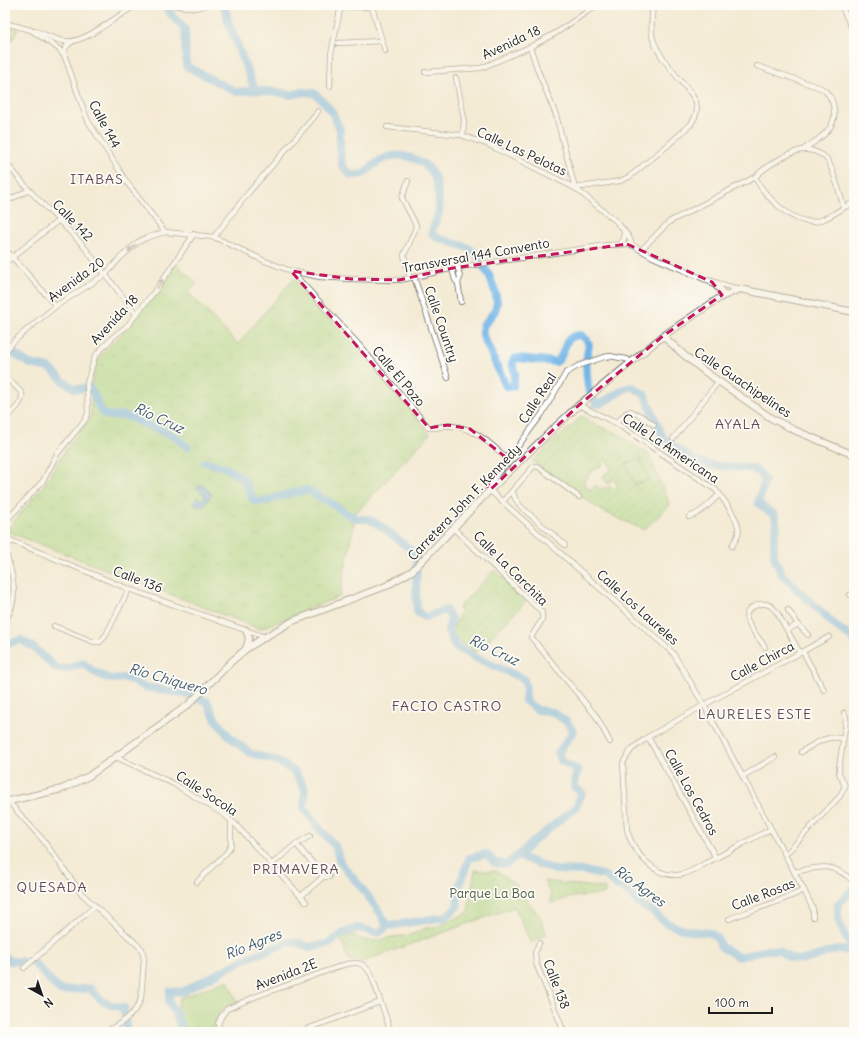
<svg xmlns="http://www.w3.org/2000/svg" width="859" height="1037" font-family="Delius,sans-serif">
	<defs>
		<pattern id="grass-tufts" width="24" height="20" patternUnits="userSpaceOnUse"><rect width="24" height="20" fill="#a9d987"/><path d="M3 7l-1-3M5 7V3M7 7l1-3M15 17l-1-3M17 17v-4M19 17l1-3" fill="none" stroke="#91ba74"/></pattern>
		<pattern id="park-dots" width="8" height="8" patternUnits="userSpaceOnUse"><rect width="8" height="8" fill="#a9d987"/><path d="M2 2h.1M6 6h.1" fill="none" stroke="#91ba74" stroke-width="1.8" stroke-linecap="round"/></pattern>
		<pattern id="garden-furrows" width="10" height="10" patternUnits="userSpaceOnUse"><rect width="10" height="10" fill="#a9d987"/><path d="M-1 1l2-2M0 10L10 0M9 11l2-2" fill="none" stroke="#91ba74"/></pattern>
		<pattern id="water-rules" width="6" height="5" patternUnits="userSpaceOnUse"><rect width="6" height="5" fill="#72b5e7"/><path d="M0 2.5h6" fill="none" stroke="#5d92ba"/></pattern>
	</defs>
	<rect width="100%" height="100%" fill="#fdfcf7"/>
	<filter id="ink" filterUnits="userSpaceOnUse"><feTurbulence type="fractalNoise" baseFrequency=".025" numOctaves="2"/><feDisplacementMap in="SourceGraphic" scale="8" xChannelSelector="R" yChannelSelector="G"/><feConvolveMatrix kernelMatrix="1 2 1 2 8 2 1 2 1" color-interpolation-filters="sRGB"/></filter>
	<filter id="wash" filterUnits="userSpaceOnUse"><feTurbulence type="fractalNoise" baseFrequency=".012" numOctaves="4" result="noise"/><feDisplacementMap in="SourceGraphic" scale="16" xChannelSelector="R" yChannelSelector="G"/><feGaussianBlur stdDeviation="0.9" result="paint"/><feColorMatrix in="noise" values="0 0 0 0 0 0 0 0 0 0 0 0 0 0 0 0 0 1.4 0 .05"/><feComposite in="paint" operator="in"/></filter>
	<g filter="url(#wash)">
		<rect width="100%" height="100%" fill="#f4ebd5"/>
		<polygon fill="url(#grass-tufts)" stroke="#627a52" points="176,264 197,283 188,292 238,344 294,278 381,375 430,434 356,513 340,596 260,629 6,531 44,485 66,449 91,417 91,384 98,359 107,349 131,325"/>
		<g fill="url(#park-dots)" stroke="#627a52">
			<polygon points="475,870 497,871 516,885 523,896 539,915 547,934 531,943 514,907 362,962 357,962 348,959 341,938 353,935 363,940 377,941 391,937 410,935 426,928 439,926 469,912 469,903"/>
			<polygon points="544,881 605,888 605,894 573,897 551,903 551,895"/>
			<path d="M228 980 237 1002C226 1006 220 1009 216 1020L220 1032H184L177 1008 180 998Z"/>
		</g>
		<g fill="url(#garden-furrows)" stroke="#627a52" fill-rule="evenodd">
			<polygon points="5,26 18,30 5,51"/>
			<path d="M582 416 596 425 617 433 649 455 670 505 644 530 600 510 532 461ZM604 459 611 466 609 467 611 469 602 477 608 484 613 479 618 485 614 489 610 485 605 489 603 487 601 490 596 485 590 490 583 482 588 478 587 476 595 469 596 470 602 465Z"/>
			<polygon points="494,570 527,600 476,653 461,643 453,635 454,625 460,613 459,607"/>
		</g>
		<polygon fill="#a9d987" stroke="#627a52" points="640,458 649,479 635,485 626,464"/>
		<polygon fill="url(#water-rules)" stroke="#476882" points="201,484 212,494 202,508 199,505 197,506 196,506 199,502 195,505 193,502 198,497 201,500 205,496 197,488"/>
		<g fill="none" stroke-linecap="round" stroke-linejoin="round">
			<g stroke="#72b5e7" stroke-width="8">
				<path d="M164 5 173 17 185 29 186 66 236 92 255 90 277 92 291 95 303 92 314 93 324 102 332 112 340 129V149L342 165 351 175C355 175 360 175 363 174 370 169 375 162 383 159 393 154 401 155 412 158 430 164 437 176 438 195 439 200 440 205 439 210 438 219 433 224 432 233L435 237 469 248 475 253 489 275 495 291 497 302 495 311 483 326V336L506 386 509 387 513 386 515 373 512 363 514 359 518 358 556 362C568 354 560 336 581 335L587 340 589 345C586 356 586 366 587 377 588 383 587 387 590 392"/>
				<polyline points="224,5 229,24 255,90"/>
				<path d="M5 345 16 355 30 364 50 368 63 381 75 389 89 388C98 395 96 410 106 415 113 418 119 414 126 416L169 434 177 438 187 447"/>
				<polyline points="594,399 596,404 600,404 626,388 633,387 645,395 663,438 692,459 712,465 738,468 751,468 760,473 765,481 758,503 767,510 775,515 777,527 774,539 774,556 782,575 837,627 851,637 854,641"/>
				<polyline points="205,462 224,467 243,479 247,486 252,498 255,501 265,501 291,493 307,490 331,503 349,515 358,519 368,519 380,525 412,551 417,560 416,596 417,612 425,617 446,610 451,618 448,631 455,646 476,658 524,679 526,688 525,701 538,710 553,712 567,722 573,732 558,753 561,761 578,770 575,778 574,787 582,793 576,807 534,841 518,856"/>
				<polyline points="5,641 10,643 21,640 33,647 57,669 65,669 83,663 94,672 110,679 126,678 144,687 181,693 207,701 216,720 230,737 250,753 277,761 295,772 305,789 304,807 316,825 335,846 340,862 365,892 381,914 387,926"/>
				<polyline points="854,888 838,904 838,919 845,936 854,949"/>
				<path d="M5 957 10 961 33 962 60 991 90 988C101 1002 107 1005 124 1008L126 1028 129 1032"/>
				<path d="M181 1032 182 1030 176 1015 169 1002 170 991 182 992 245 959 289 942 299 943 308 947 318 946 329 943 344 933 357 928 379 933 387 926 445 917 457 907 459 887 469 858 487 854 495 863 506 864 518 856 555 870 585 871 606 876 616 885 630 894 640 905 651 910 665 922 678 928 691 931 711 933 717 938 721 947 739 957 766 950H779C797 968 811 957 832 951 839 949 847 950 854 952"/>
			</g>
		</g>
	</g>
	<g filter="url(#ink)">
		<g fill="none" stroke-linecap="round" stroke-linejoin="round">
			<g stroke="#68645d" stroke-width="6">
				<g id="street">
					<polyline points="172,5 196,8 206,5"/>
					<polyline points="373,5 372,7 385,51"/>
					<polyline points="841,5 854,33"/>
					<polyline points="345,7 372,7"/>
					<polyline points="5,23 31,30 59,49 65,57 83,108 88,121 128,184 165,232"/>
					<path d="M35 31C45 34 54 40 64 41 84 46 118 13 138 5"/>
					<polyline points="338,43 382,41"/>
					<polyline points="530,47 538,71 556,115 575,188 616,221 629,237 632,245"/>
					<path d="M65 57C63 50 66 45 72 42"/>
					<path d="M757 66 821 88C829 93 833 100 834 109 837 129 819 139 804 149"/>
					<polyline points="425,72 481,68 530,47 556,33 597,5"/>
					<polyline points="456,78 464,118 463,135"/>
					<polyline points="330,86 331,54 341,5"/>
					<path d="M387 127 461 135 489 145 575 188 620 181 629 177 667 146 691 124 695 117 697 110 696 102 692 95C680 79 659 58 653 39 650 28 652 16 653 5"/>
					<polyline points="5,162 29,190 81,243 136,314"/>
					<path d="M755 177C765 167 790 151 803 150 811 149 821 153 826 158 833 166 840 196 844 207"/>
					<polyline points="408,181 402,198 416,225 415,230 404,255 410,278"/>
					<polyline points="5,202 29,190"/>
					<polyline points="214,237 249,192 315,116 318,111"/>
					<polyline points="620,244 624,239 624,230"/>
					<polyline points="5,249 56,306"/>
					<path d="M641 250 669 222 755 177C764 196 795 227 818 221 830 218 842 208 854 202"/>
					<polyline points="5,263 59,220"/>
					<polyline points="452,268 455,280 458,283 460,278 458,267"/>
					<path d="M292 272 359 345 429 428C436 429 443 425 450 426 475 427 490 444 508 459"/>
					<polyline points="414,277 448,378"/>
					<polyline points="458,283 461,302"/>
					<polyline points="5,352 13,342 29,328 56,306 106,274 120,258 138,242 146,238 165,232 214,237 265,261 291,271 320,277 351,279 399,280 410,278 454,268 607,245 627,244 632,245 653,257 704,279 738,289"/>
					<polyline points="631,363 627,359 620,358 610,356 604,357 578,366 566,373 542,414 487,488 673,653 704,705 804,890 813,909 813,917"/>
					<path d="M5 376 22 393C24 403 11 413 5 420"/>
					<path d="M579 405 616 423 716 490C724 500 742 522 738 535 737 538 734 542 732 546"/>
					<polyline points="616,423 626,413 631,411 643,417 654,425"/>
					<polyline points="673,439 718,382"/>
					<polyline points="502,502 512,491"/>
					<path d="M689 517C702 513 710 503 720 494"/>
					<polyline points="5,522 43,481 57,454 85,420 88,414 87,383 95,356 113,337 127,326 158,287 194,234"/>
					<polyline points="453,528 542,612 542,620 531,637 596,716 610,742"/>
					<polyline points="5,537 12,541 129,589 265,637"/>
					<polyline points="565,545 520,506 515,498 512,491 533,467 537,466 579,497"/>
					<polyline points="5,547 12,541"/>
					<path d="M5 551C13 573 20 600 5 620"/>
					<polyline points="850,595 854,593"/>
					<polyline points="788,610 798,624"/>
					<polyline points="54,626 94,642 100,642 106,635 129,589"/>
					<polyline points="788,630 798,624 808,635"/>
					<path d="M765 647C760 639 749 628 747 620 743 609 759 601 769 605 773 607 775 610 778 614L800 653"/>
					<polyline points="803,652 824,690"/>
					<polyline points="648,737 716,858"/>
					<path d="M801 752C813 745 828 733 843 739"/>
					<polyline points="116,757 174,784 225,815 236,825 306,902"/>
					<polyline points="743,776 775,757"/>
					<path d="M8 801 43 840 82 894 142 949 144 960 141 998C137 1014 119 1025 105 1032"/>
					<path d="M771 829C749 840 728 852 706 863 698 868 688 874 678 875 653 877 633 851 627 830L623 763 627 756 632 749 648 737 704 705 829 637"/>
					<polyline points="296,844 310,836"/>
					<polyline points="785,855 840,796 845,786 839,773 839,768 845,728 846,717 844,713"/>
					<polyline points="272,864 296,844 322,874 323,877 301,896"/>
					<path d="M794 872C821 866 833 862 854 882"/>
					<polyline points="323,877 329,877"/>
					<polyline points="197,882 227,852 231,845 231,821"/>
					<path d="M729 919C754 909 780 902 804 890"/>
					<polyline points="539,943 535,953 536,963 564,1032"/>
					<polyline points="24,968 95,906"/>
					<path d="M221 1032 218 1024 221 1017 227 1009 257 996 346 964C359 962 363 962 371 974L391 1032"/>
					<polyline points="299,1032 380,1002"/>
				</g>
			</g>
			<g stroke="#68645d" stroke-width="8">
				<g id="secondary">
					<polyline points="712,282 721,290 722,295 721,297"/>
					<polyline points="663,336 684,355 704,371 771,418 794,430 854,455"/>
					<polyline points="246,630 249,638 246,649"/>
					<polyline points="5,802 62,789 89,776 188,705 232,661 246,649 265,637 293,621 386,586 412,571 490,490 552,430 579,405 663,336 721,297 740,289 854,312"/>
				</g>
			</g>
			<use href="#street" stroke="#fff" stroke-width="4.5"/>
			<use href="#secondary" stroke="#fff" stroke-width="6"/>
		</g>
		<defs><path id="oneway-solid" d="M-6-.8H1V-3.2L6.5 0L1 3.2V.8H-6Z"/></defs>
		<g fill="#999">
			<use href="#oneway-solid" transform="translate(132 248) rotate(140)"/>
			<use href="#oneway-solid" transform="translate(160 284) rotate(-55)"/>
		</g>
	</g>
	<path d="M0 0H859V1037H0ZM627 244 712 282 722 295 663 336 579 405 490 490 487 486 508 459 470 429 448 425 429 428 291 271 351 279 399 280 453 268Z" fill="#f4ebd5" fill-opacity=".55" fill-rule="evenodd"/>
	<path fill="none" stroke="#c2185b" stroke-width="3" stroke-dasharray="8 5" stroke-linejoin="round" d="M627 244 712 282 722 295 663 336 579 405 490 490 487 486 508 459 470 429 448 425 429 428 291 271 351 279 399 280 453 268Z"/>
	<g text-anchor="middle" stroke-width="3.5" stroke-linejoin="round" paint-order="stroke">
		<g font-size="13" fill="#1c1c1c" stroke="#fdfcf7">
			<text transform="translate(511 42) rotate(-25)" y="5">Avenida 18</text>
			<text transform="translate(105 124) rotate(62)" y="5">Calle 144</text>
			<text transform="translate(522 151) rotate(25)" y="5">Calle Las Pelotas</text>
			<text transform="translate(73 220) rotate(46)" y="5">Calle 142</text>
			<text transform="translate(476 255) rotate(-10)" y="5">Transversal 144 Convento</text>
			<text transform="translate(76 279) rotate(-36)" y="5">Avenida 20</text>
			<text transform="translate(114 319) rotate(-47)" y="5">Avenida 18</text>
			<text transform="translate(442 324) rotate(71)" y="5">Calle Country</text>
			<text transform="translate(399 376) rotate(50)" y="5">Calle El Pozo</text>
			<text transform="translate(743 382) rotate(34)" y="5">Calle Guachipelines</text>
			<text transform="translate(537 398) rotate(-57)" y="5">Calle Real</text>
			<text transform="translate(671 448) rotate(34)" y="5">Calle La Americana</text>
			<text transform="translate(464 502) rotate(-46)" y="5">Carretera John F. Kennedy</text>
			<text transform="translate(511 568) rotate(45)" y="5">Calle La Carchita</text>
			<text transform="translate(138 579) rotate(21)" y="5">Calle 136</text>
			<text transform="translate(638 607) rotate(42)" y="5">Calle Los Laureles</text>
			<text transform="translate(762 661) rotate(-28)" y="5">Calle Chirca</text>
			<text transform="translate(692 792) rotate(61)" y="5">Calle Los Cedros</text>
			<text transform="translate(207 793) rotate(33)" y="5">Calle Socola</text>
			<text transform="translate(763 894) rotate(-21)" y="5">Calle Rosas</text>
			<text transform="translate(286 974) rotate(-21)" y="5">Avenida 2E</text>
			<text transform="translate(557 984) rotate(69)" y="5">Calle 138</text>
		</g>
		<g font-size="13" fill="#4d5e41" stroke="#fdfcf7">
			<text x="492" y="898">Parque La Boa</text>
		</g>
		<g font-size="14" letter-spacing="1" fill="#664e59" stroke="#fdfcf7">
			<text x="97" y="184">ITABAS</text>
			<text x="738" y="429">AYALA</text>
			<text x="447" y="711">FACIO CASTRO</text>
			<text x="755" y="719">LAURELES ESTE</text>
			<text x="296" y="874">PRIMAVERA</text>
			<text x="52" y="892">QUESADA</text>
		</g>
		<g font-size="14" font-style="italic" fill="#3e596d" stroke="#fdfcf7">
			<text transform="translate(159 418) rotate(25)" y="5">Río Cruz</text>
			<text transform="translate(494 650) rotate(25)" y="5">Río Cruz</text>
			<text transform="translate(168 679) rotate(16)" y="5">Río Chiquero</text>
			<text transform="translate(640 886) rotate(36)" y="5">Río Agres</text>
			<text transform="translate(253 944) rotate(-22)" y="5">Río Agres</text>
		</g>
	</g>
	<rect width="859" height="1037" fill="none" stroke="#fdfcf7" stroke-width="20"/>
	<g transform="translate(42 995) rotate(140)" stroke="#fdfcf7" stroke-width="3" paint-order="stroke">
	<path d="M0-3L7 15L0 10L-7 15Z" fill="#1c1c1c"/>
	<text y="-6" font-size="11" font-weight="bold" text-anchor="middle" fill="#1c1c1c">N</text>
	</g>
	<path d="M709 1007v6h63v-6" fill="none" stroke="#1c1c1c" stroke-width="2"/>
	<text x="715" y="1007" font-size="12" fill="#1c1c1c" stroke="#fdfcf7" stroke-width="3" paint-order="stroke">100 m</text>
</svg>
